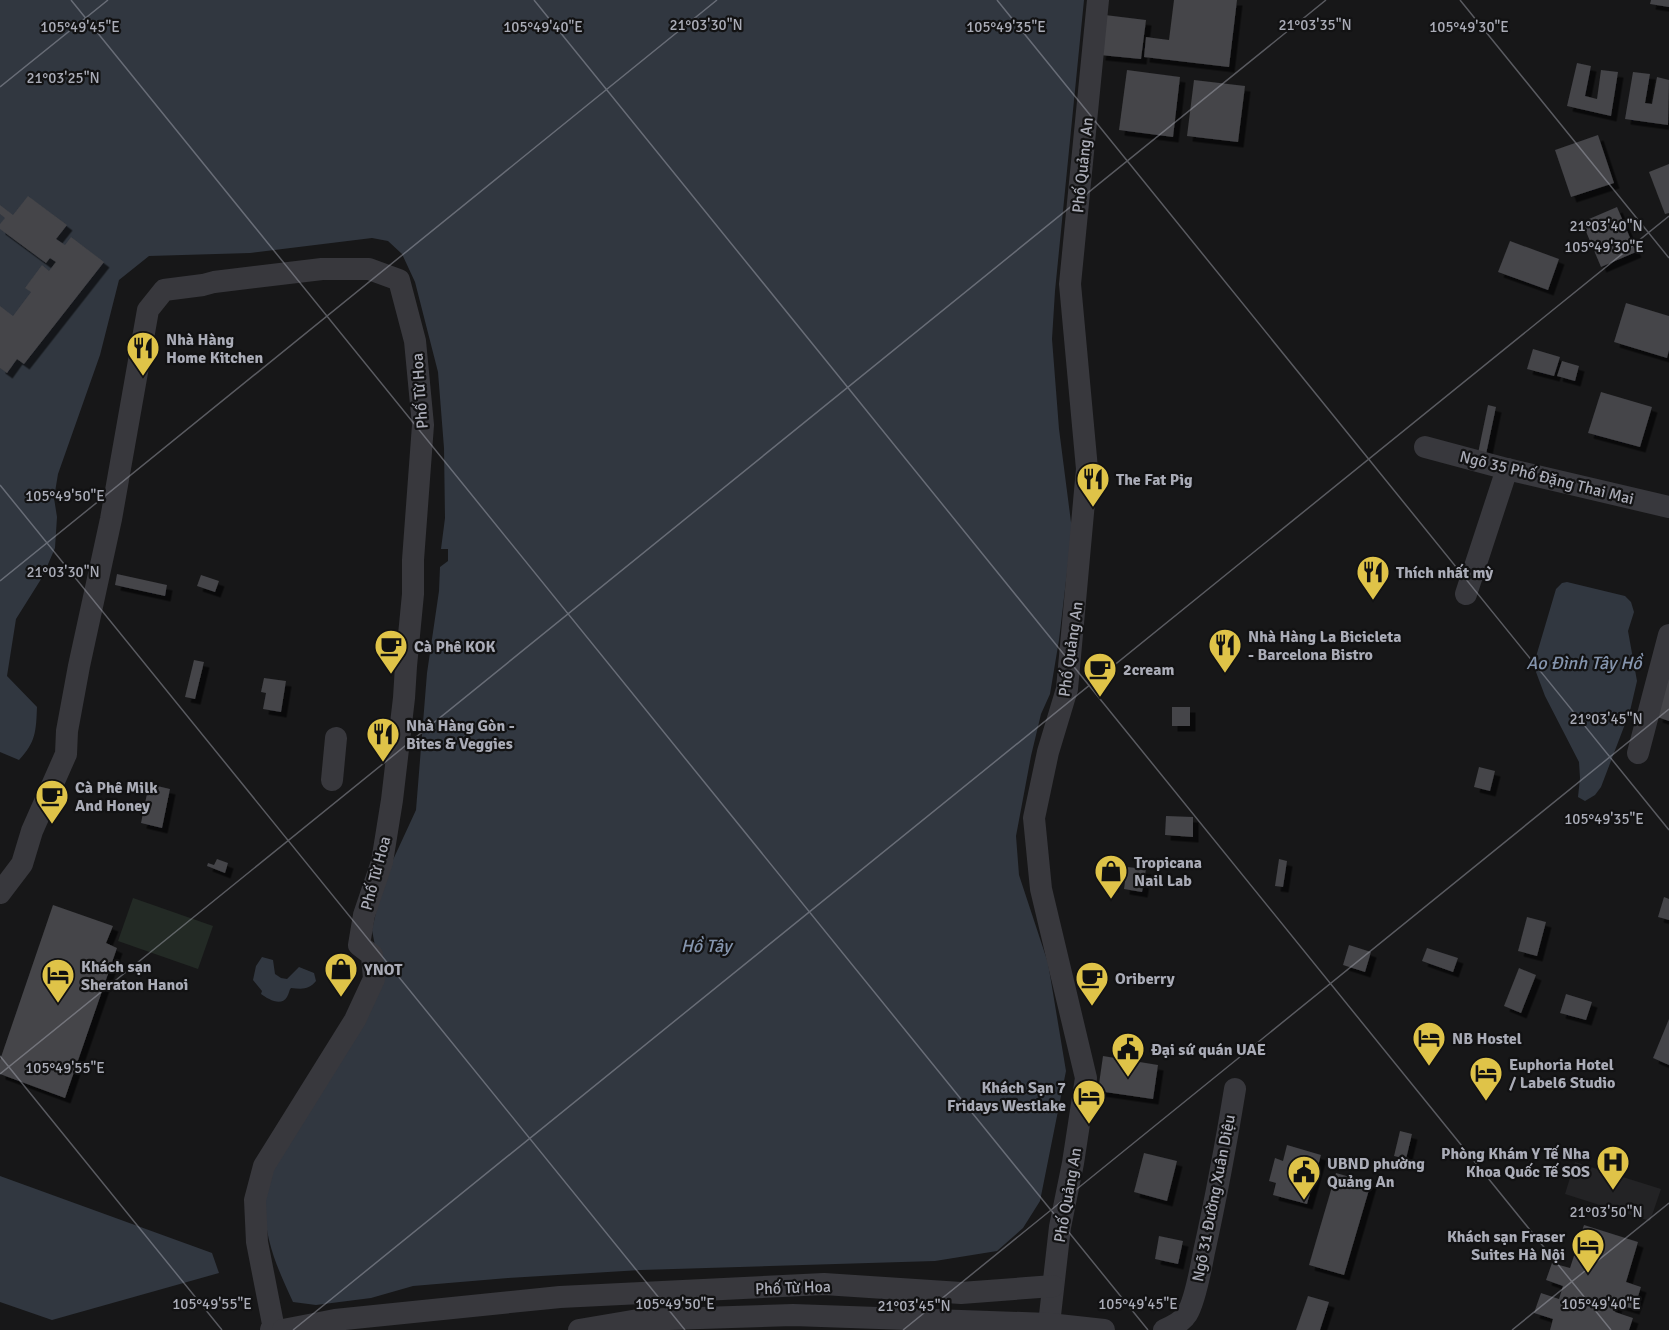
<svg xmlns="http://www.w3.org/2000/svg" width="1669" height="1330" font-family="Signika,sans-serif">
	<defs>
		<filter id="shadow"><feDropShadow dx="5.5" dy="5.5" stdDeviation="0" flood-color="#0009"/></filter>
	</defs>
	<rect width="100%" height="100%" fill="#171718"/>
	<polygon fill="#232325" points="1575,1162 1661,1189 1650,1221 1565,1194"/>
	<polygon fill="#232a25" points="133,898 213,926 198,969 118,941"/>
	<g fill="#313740">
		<path d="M0 0H1084L1055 291 1052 339 1059 429 1072 530 1059 640 1050 694 1041 714 1031 756 1016 836 1019 875 1048 963 1066 1071 1040 1201 1023 1228 997 1251 935 1261 641 1270 508 1278 413 1286 371 1298 316 1305 293 1302C279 1272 265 1241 265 1208 265 1193 271 1177 275 1162L350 1039 375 946 372 930 379 899 392 862 416 810 427 673 439 591 440 567 448 561V549H441L445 518 444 448 438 372 415 282 402 254 388 241 372 238 250 253 149 256 119 280 100 355 58 474 54 498 57 517 55 548 43 576 16 619 7 676 37 707C36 731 36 742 19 760L0 752Z"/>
		<polygon points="1567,582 1625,596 1631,602 1634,612 1628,631 1637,681 1630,711 1601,787 1595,795 1585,801 1578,797 1580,778 1579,762 1545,696 1536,672 1535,660 1556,589 1562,583"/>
		<path d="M262 957 273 960 275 974 281 978 287 979 299 967 314 973 316 981C309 990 302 989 291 988 289 990 289 994 287 997 281 1007 268 999 261 994L262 991 253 980 256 966Z"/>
		<polygon points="0,1176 212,1253 219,1273 52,1320 0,1302"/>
	</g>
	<g fill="#444448" filter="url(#shadow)">
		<polygon points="1174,0 1237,0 1229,67 1144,57 1146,37 1169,40"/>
		<polygon points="1651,0 1669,0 1669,7 1650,4"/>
		<polygon points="1105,15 1146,20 1141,59 1100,55"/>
		<polygon points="1577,63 1591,66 1585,96 1597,99 1601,70 1618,72 1611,116 1567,106"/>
		<polygon points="1127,70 1180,77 1173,137 1119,130"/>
		<polygon points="1633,72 1650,74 1645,103 1652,104 1657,77 1669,80 1668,125 1625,119"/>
		<polygon points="1194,80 1245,86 1238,142 1187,136"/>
		<polygon points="1598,135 1614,183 1571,197 1555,150"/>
		<polygon points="1669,164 1669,213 1665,214 1649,172"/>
		<polygon points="28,196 67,225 56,239 65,245 71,237 104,262 24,364 17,359 7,373 0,368 0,306 13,316 31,292 25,288 42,265 49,271 56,262 50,258 46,263 0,229 0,224 5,218 0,214 0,205 13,215"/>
		<polygon points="1617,207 1636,252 1601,267 1582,222"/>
		<polygon points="1510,241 1559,259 1548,290 1498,272"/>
		<polygon points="1626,303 1669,316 1669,350 1667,358 1614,342"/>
		<polygon points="1533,349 1560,357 1554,376 1527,369"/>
		<polygon points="1562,361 1579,366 1575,381 1557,376"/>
		<polygon points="1601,392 1652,407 1640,447 1588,433"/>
		<polygon points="1488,405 1496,407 1485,459 1477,458"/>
		<polygon points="117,574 167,585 165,596 115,585"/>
		<polygon points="201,575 219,581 215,592 197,586"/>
		<polygon points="194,660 204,662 195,699 185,697"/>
		<polygon points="1669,676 1669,721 1657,717"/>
		<polygon points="264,678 286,681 281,712 263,709 266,693 261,692"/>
		<rect x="1172" y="707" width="18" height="19"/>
		<polygon points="1479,767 1495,771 1490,791 1474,787"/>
		<polygon points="149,784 170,789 162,828 141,823"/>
		<polygon points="1166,816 1193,817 1193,837 1165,835"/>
		<polygon points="217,859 228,863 225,873 207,866 208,863 214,865"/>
		<polygon points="1279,859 1287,861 1283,887 1275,886"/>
		<polygon points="1106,864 1116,866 1113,887 1103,885"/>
		<polygon points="1127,867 1146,869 1142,892 1124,889"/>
		<polygon points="1664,897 1669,899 1669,920 1658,917"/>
		<polygon points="53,905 113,926 106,943 117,948 65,1098 0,1074 0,1060"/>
		<polygon points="1527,917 1546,922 1537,956 1518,951"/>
		<polygon points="1349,945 1371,952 1365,972 1343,965"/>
		<polygon points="1427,948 1458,958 1453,972 1422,961"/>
		<polygon points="1519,968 1536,975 1521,1013 1504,1006"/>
		<polygon points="1566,994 1592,1002 1586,1020 1560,1013"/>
		<polygon points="1669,1019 1669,1065 1653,1058"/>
		<polygon points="1103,1056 1158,1065 1153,1099 1098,1091"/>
		<polygon points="1400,1131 1412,1134 1406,1159 1394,1156"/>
		<polygon points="1287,1145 1321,1155 1307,1204 1273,1195 1276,1183 1269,1181 1275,1158 1283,1161"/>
		<polygon points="1144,1153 1177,1161 1167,1201 1134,1192"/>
		<polygon points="1336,1173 1371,1183 1344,1275 1309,1265"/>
		<polygon points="1584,1225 1638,1242 1626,1282 1641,1287 1634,1309 1617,1304 1615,1312 1633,1318 1629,1330 1550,1330 1553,1319 1534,1313 1541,1293 1559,1299 1563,1286 1546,1280 1552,1263 1570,1268"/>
		<polygon points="1159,1236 1183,1241 1178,1264 1155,1259"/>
		<polygon points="1308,1296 1329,1302 1320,1330 1296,1330"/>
	</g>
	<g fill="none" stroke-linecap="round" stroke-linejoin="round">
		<g stroke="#38383d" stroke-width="22">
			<polyline points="1425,447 1507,469 1669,507"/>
			<polyline points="1466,594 1507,469"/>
			<polyline points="1638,753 1669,635"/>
			<polyline points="332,780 336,738"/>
			<polyline points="0,893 22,864 32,831 66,754 67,731 79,666 111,519 148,310 164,290 203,285 214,282 322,269 369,269 399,280 415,341 423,425 413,560 413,594 406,666 404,698 392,800 382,862 364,915 359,945 372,955 374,979 355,1020 264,1166 255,1200 257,1242 273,1324 271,1330"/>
			<polyline points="1049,1324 1060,1227 1073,1163 1086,1078 1041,889 1034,818 1048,752 1067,689 1087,469 1070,284 1098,0"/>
			<polyline points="283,1330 335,1320 560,1297 824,1284 961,1293 1053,1286"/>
			<polyline points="579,1330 638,1320 793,1315 1049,1324 1104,1330"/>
			<path d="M1164 1330C1173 1326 1182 1322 1187 1314 1195 1301 1201 1268 1204 1252 1216 1198 1226 1144 1235 1089"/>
		</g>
	</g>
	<path fill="none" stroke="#aaacb7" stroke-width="1.5" stroke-opacity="0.45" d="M71 0 1148 1330M534 0 1611 1330M997 0 1669 830M1460 0 1669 258M0 87 108 0M0 485 685 1330M0 581 717 0M0 1056 222 1330M0 1074 1326 0M293 1330 1669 216M903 1330 1669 709M1512 1330 1669 1203"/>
	<defs>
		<g id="restaurant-pin" transform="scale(1.725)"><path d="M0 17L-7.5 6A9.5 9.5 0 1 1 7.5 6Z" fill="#dfc348" stroke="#121213"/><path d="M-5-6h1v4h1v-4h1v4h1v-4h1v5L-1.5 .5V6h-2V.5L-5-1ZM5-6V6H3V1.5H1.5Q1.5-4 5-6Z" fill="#111"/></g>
		<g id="cafe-pin" transform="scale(1.725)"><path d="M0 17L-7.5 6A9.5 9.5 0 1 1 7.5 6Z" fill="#dfc348" stroke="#121213"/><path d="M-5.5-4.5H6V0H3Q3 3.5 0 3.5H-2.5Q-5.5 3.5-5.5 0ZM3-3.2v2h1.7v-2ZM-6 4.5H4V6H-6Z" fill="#111"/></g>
		<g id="shop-pin" transform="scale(1.725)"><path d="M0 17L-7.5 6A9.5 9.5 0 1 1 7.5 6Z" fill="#dfc348" stroke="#121213"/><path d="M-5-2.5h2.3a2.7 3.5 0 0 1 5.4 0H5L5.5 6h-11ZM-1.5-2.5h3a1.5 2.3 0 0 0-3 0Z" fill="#111"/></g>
		<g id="hotel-pin" transform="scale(1.725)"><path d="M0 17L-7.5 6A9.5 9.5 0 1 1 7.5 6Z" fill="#dfc348" stroke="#121213"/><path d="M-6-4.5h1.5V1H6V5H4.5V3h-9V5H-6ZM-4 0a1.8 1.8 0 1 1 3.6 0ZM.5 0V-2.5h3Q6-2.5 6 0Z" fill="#111"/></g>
		<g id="civic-pin" transform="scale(1.725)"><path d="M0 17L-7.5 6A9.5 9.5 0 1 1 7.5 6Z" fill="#dfc348" stroke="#121213"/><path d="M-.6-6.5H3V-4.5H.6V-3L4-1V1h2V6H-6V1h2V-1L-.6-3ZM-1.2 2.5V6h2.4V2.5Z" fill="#111"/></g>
		<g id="hospital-pin" transform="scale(1.725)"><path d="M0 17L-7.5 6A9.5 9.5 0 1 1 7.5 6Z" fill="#dfc348" stroke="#121213"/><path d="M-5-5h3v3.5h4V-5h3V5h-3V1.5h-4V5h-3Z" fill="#111"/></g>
	</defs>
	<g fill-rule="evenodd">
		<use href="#restaurant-pin" x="143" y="348"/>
		<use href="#restaurant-pin" x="1093" y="479"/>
		<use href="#restaurant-pin" x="1373" y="572"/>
		<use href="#restaurant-pin" x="1225" y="645"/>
		<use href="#cafe-pin" x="391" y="646"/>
		<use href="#cafe-pin" x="1100" y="669"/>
		<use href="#restaurant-pin" x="383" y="734"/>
		<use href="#cafe-pin" x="52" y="796"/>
		<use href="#shop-pin" x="1111" y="871"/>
		<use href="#shop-pin" x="341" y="969"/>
		<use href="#hotel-pin" x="58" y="975"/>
		<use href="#cafe-pin" x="1092" y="978"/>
		<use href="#hotel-pin" x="1429" y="1038"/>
		<use href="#civic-pin" x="1128" y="1049"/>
		<use href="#hotel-pin" x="1486" y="1073"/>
		<use href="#hotel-pin" x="1089" y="1096"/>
		<use href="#hospital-pin" x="1613" y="1162"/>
		<use href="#civic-pin" x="1304" y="1172"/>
		<use href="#hotel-pin" x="1588" y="1245"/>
	</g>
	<g text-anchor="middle" stroke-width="4.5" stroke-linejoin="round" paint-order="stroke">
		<g font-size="16" fill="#aaacb7" stroke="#121213">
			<text transform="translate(1082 165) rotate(-84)" y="6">Phố Quảng An</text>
			<text transform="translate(419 391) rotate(-94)" y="6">Phố Từ Hoa</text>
			<text transform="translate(1547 477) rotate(14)" y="6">Ngõ 35 Phố Đặng Thai Mai</text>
			<text transform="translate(1070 649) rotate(-82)" y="6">Phố Quảng An</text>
			<text transform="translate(375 873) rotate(-75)" y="6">Phố Từ Hoa</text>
			<text transform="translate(1067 1195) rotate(-80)" y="6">Phố Quảng An</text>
			<text transform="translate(1213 1198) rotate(-79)" y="6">Ngõ 31 Đường Xuân Diệu</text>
			<text transform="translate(793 1287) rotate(-2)" y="6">Phố Từ Hoa</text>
		</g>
		<g font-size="16" font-weight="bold" fill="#aaacb7" stroke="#121213" text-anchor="start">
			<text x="166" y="345">Nhà Hàng<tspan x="166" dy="18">Home Kitchen</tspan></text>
			<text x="1116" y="485">The Fat Pig</text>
			<text x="1396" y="578">Thích nhất mỳ</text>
			<text x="1248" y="642">Nhà Hàng La Bicicleta<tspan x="1248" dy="18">- Barcelona Bistro</tspan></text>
			<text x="414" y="652">Cà Phê KOK</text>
			<text x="1123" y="675">2cream</text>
			<text x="406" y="731">Nhà Hàng Gòn -<tspan x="406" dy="18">Bites &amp; Veggies</tspan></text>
			<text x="75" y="793">Cà Phê Milk<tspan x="75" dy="18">And Honey</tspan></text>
			<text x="1134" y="868">Tropicana<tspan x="1134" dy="18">Nail Lab</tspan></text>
			<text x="81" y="972">Khách sạn<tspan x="81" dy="18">Sheraton Hanoi</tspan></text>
			<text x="364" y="975">YNOT</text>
			<text x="1115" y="984">Oriberry</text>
			<text x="1452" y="1044">NB Hostel</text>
			<text x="1151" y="1055">Đại sứ quán UAE</text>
			<text x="1509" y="1070">Euphoria Hotel<tspan x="1509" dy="18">/ Label6 Studio</tspan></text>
			<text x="1066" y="1093" text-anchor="end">Khách Sạn 7<tspan x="1066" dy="18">Fridays Westlake</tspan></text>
			<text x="1590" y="1159" text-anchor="end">Phòng Khám Y Tế Nha<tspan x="1590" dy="18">Khoa Quốc Tế SOS</tspan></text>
			<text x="1327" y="1169">UBND phường<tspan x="1327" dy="18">Quảng An</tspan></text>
			<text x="1565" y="1242" text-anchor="end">Khách sạn Fraser<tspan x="1565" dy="18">Suites Hà Nội</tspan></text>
		</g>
		<g font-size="18" font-style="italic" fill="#8595ae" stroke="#121213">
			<text x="1584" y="669">Ao Đình Tây Hồ</text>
			<text x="706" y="952">Hồ Tây</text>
		</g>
	</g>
	<g font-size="15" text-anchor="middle" fill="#aaacb7" stroke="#121213" stroke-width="4.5" stroke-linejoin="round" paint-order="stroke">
		<text x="706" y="30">21°03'30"N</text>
		<text x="1315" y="30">21°03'35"N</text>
		<text x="543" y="32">105°49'40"E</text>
		<text x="1006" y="32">105°49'35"E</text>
		<text x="80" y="32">105°49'45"E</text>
		<text x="1469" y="32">105°49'30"E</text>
		<text x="63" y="83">21°03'25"N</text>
		<text x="1606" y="231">21°03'40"N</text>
		<text x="1604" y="252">105°49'30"E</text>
		<text x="65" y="501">105°49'50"E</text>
		<text x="63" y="577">21°03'30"N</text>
		<text x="1606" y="724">21°03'45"N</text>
		<text x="1604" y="824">105°49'35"E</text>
		<text x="65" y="1073">105°49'55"E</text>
		<text x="1606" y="1217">21°03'50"N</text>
		<text x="212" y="1309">105°49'55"E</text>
		<text x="675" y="1309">105°49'50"E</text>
		<text x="1138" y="1309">105°49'45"E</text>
		<text x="1601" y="1309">105°49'40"E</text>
		<text x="914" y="1311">21°03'45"N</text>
	</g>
</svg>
